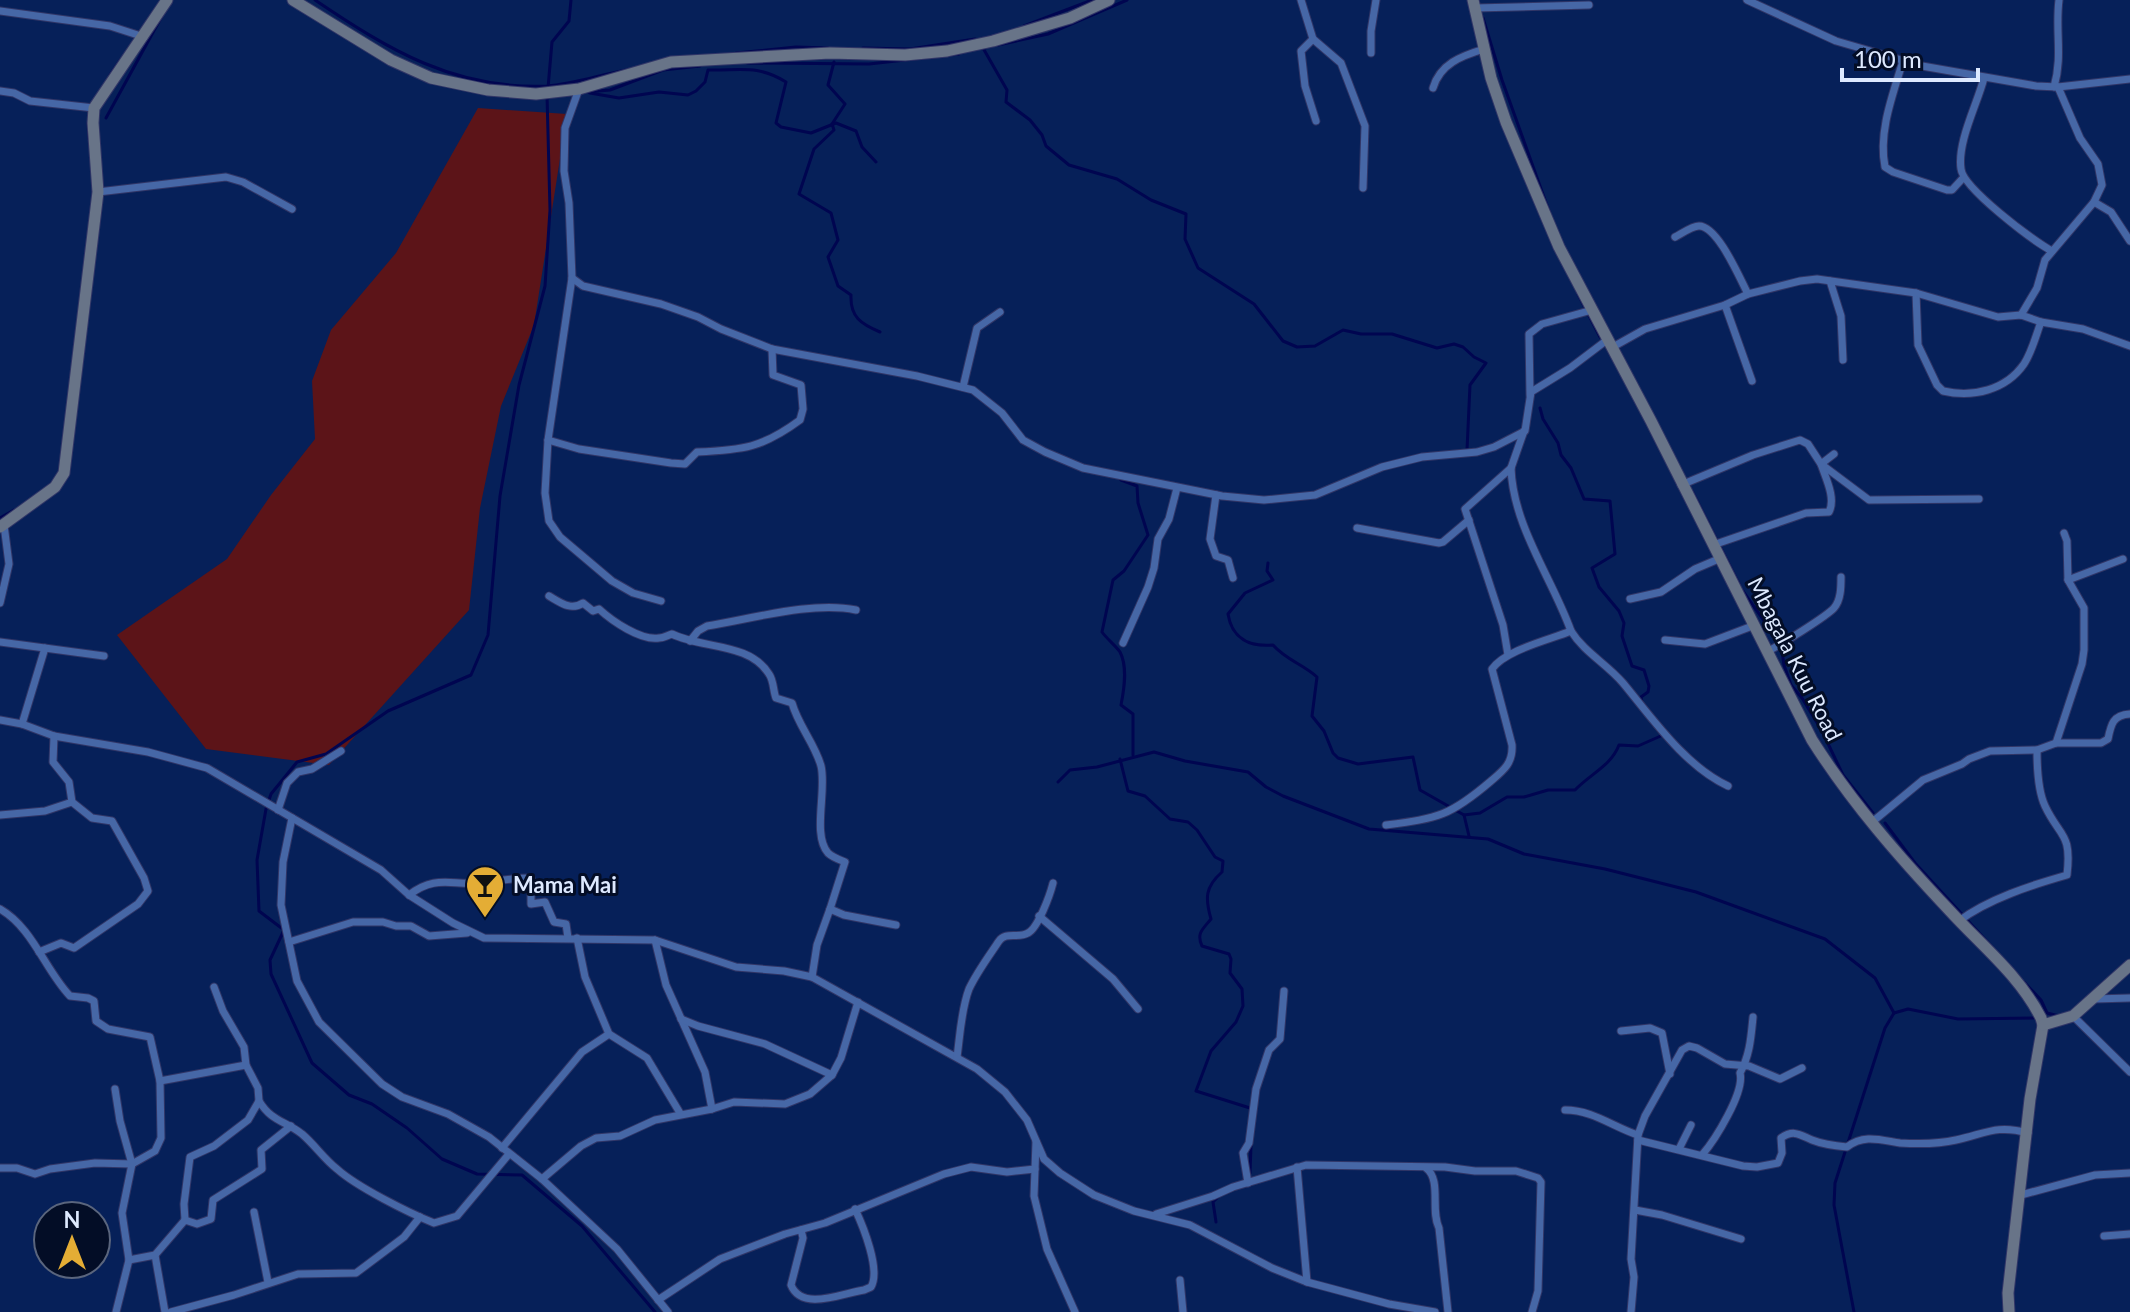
<svg xmlns="http://www.w3.org/2000/svg" width="2130" height="1312" font-family="Lato,sans-serif">
	<rect width="100%" height="100%" fill="#062059"/>
	<polygon fill="#5c1418" points="478,108 567,114 534,325 501,406 480,508 469,610 329,765 206,749 117,635 227,559 271,495 315,439 312,381 331,330 396,253"/>
	<g fill="none" stroke-linecap="round" stroke-linejoin="round">
		<g stroke="#000550" stroke-width="3">
			<path d="M315 0C389 50 455 90 547 86 574 84 599 75 626 70"/>
			<polyline points="1483,18 1502,80 1549,211"/>
			<polyline points="1024,26 1092,0"/>
			<polyline points="998,45 1048,34 1127,0"/>
			<polyline points="863,48 910,49 975,39"/>
			<polyline points="983,48 1007,90 1006,102 1030,120 1042,135 1046,146 1069,165 1117,179 1151,200 1186,214 1185,239 1198,268 1254,304 1283,341 1297,347 1315,346 1343,330 1361,334 1392,334 1437,348 1454,344 1463,347 1474,357 1486,363 1470,385 1467,450"/>
			<polyline points="736,53 796,47 828,48"/>
			<path d="M834 62 828 85 845 104 832 124 834 130 814 149 799 194 831 213 838 240 828 257 838 286 851 295C850 317 861 324 880 332"/>
			<polyline points="747,63 869,64 959,54"/>
			<polyline points="110,75 121,59"/>
			<polyline points="548,88 552,42 569,21 571,0"/>
			<polyline points="587,92 610,90 663,70 700,66"/>
			<path d="M590 93 619 98 659 92 688 95 696 91 705 82 708 70C739 71 757 64 786 82L776 123 781 127 811 133 836 123 856 131 862 147 876 162"/>
			<polyline points="547,95 550,210 545,286 519,385 500,496 488,635 471,675 388,711 326,754 297,762 271,794 266,809 257,860 259,911 284,930 270,960 271,974 312,1063 349,1095 372,1104 407,1128 442,1159 477,1174 522,1175 582,1226 655,1312"/>
			<polyline points="106,118 162,16"/>
			<polyline points="88,123 89,139"/>
			<polyline points="1578,294 1600,337"/>
			<polyline points="1540,408 1543,419 1558,443 1561,455 1571,468 1584,499 1610,501 1615,554 1592,568 1599,587 1619,611 1624,623 1622,636 1632,666 1644,670 1649,686 1648,692 1641,697 1642,702"/>
			<path d="M1121 480 1137 486 1138 503 1148 535 1124 571 1113 580 1102 632C1107 639 1116 646 1120 652 1128 667 1124 690 1121 705L1133 714V755"/>
			<polyline points="1692,491 1739,584"/>
			<polyline points="0,518 14,510"/>
			<path d="M1268 563 1267 571 1273 580 1245 593 1228 614C1232 639 1250 647 1273 645 1286 660 1303 664 1317 677L1312 716 1324 731 1333 753 1338 758 1358 764 1413 757 1420 790 1464 815 1469 836"/>
			<polyline points="1743,591 1781,645 1784,665 1791,685 1802,698 1822,731 1843,775 1873,813"/>
			<path d="M1120 759 1128 791 1145 796 1170 819 1188 822 1197 830 1215 857 1223 861 1222 872C1205 887 1205 898 1211 919 1203 929 1196 933 1202 946L1229 954 1231 959 1230 973 1242 989 1243 1006 1236 1022 1211 1051 1196 1091 1250 1108"/>
			<polyline points="1058,782 1070,770 1097,767 1154,752 1185,761 1248,772 1266,787 1283,796 1369,829 1488,839 1524,854 1605,869 1696,892 1825,939 1875,978 1894,1013 1885,1028 1835,1183 1834,1205 1854,1312"/>
			<path d="M1464 815 1480 813 1507 797H1524L1548 790H1575C1590 774 1611 766 1619 745L1638 746 1663 735"/>
			<polyline points="1885,823 1915,863 1992,947"/>
			<polyline points="2024,982 2041,1000 2047,1013 2059,1016"/>
			<polyline points="1894,1013 1908,1009 1958,1019 2036,1018"/>
			<polyline points="1250,1173 1251,1145"/>
			<polyline points="1216,1222 1213,1202 1219,1196"/>
		</g>
		<g stroke="#313667" stroke-width="9">
			<g id="street">
				<polyline points="1301,0 1313,39 1341,63 1365,126 1363,188"/>
				<polyline points="1747,0 1836,41 1922,66 2036,86 2058,87 2130,79"/>
				<polyline points="1475,8 1589,5"/>
				<polyline points="0,11 110,26 144,37"/>
				<polyline points="1313,39 1301,51 1305,86 1316,121"/>
				<polyline points="1371,53 1371,31 1376,0"/>
				<path d="M1903 61C1893 94 1878 132 1885 167L1893 172 1947 190H1952L1963 178"/>
				<path d="M1984 78C1977 105 1957 142 1961 169 1963 188 2033 241 2052 251"/>
				<path d="M2054 87C2063 56 2055 31 2059 0"/>
				<path d="M1433 88C1440 64 1461 56 1484 49"/>
				<polyline points="579,89 565,128 564,171 569,203 572,278 583,286 661,304 698,317 721,329 772,349 917,376 973,390 1002,413 1023,440 1045,452 1083,468 1222,496 1264,500 1315,495 1382,467 1422,457 1477,452 1494,447 1525,431 1531,392 1570,368 1607,340"/>
				<polyline points="0,91 14,93 30,101 94,108"/>
				<polyline points="98,192 226,177 243,182 292,209"/>
				<polyline points="2094,202 2111,212 2130,241"/>
				<path d="M1675 237C1681 234 1692 226 1699 226 1718 226 1740 279 1748 294"/>
				<polyline points="572,278 548,440 545,493 549,521 560,537 612,581 633,593 661,601"/>
				<polyline points="1830,281 1841,316 1843,360"/>
				<path d="M1916 293 1918 345 1937 385 1943 391C1973 398 2006 390 2024 364 2032 352 2036 335 2041 322"/>
				<polyline points="1725,305 1752,381"/>
				<polyline points="2021,315 2037,288 2045,260 2094,202 2102,185 2098,164 2080,138 2058,87"/>
				<polyline points="1611,348 1645,329 1725,305 1748,294 1800,281 1817,279 1916,293 1998,317 2021,315 2041,322 2083,329 2130,346"/>
				<polyline points="963,387 977,328 1000,312"/>
				<polyline points="1530,395 1529,334 1542,324 1592,310"/>
				<path d="M548 440 579 449 671 463 685 464 697 452C743 450 762 448 800 420L803 409 801 385 773 375 772 349"/>
				<polyline points="1681,485 1753,455 1800,440 1808,444 1821,464 1869,500 1979,499"/>
				<polyline points="1216,495 1210,539 1216,556 1228,560 1233,578"/>
				<polyline points="1357,528 1439,543 1443,542 1469,520"/>
				<path d="M1713 545 1806 513 1829 512C1836 498 1826 479 1821 464L1834 454"/>
				<polyline points="2068,580 2123,559"/>
				<path d="M549 596C561 603 571 611 583 603L593 611 599 609C612 621 641 641 659 638 664 638 668 635 672 634 702 649 749 642 769 674 774 681 773 691 776 698L792 703C798 725 815 744 821 766 827 790 812 835 828 853 832 857 840 860 845 862L830 909"/>
				<polyline points="1630,599 1661,592 1695,569 1721,558"/>
				<polyline points="0,603 9,564 4,525"/>
				<path d="M1571 631C1584 652 1607 664 1623 683 1652 718 1685 766 1728 786"/>
				<polyline points="1665,640 1705,644 1755,625"/>
				<path d="M690 641 698 631 707 626C751 619 812 601 856 610"/>
				<polyline points="0,642 104,656"/>
				<polyline points="1123,643 1148,587 1154,568 1158,539 1169,519 1177,488"/>
				<path d="M1768 651C1779 646 1827 616 1834 608 1841 600 1841 587 1841 577"/>
				<polyline points="1508,655 1503,625 1465,509 1511,468 1524,431"/>
				<polyline points="0,720 22,724 54,736 148,752 207,768 381,870 409,895 453,923 484,938 655,940 736,967 784,971 812,977 977,1069 1005,1092 1027,1120 1044,1159 1060,1173 1094,1195 1134,1211 1190,1225 1272,1268 1307,1282 1389,1304 1435,1312"/>
				<polyline points="22,724 45,648"/>
				<path d="M2056 743H2101L2108 739C2111 724 2113 715 2130 714"/>
				<polyline points="278,810 287,783 298,772 312,769 341,751"/>
				<polyline points="0,815 45,811 72,802"/>
				<polyline points="292,818 283,862 281,905 297,981 319,1022 382,1084 402,1097 448,1114 489,1137 542,1179 617,1249 668,1312"/>
				<polyline points="1871,823 1923,780 1962,764 1969,759 1990,751 2037,750 2056,743 2082,664 2084,650 2084,608 2068,580 2067,541 2064,533"/>
				<path d="M1386 825C1439 818 1450 816 1491 781 1504 770 1513 763 1512 745L1492 669C1505 650 1549 640 1571 631 1552 578 1513 526 1511 468"/>
				<path d="M409 895C435 875 450 885 478 883 496 881 513 878 531 878V904L545 902 554 922 566 924 568 938"/>
				<path d="M0 909C33 928 45 970 70 996L88 998 94 1001 96 1021 108 1029 150 1037 160 1081 161 1138 155 1151 132 1164 95 1163 50 1169 35 1174 17 1168H0"/>
				<polyline points="1039,916 1113,979 1138,1009"/>
				<path d="M1959 921C1988 899 2032 885 2067 875 2072 832 2060 838 2045 806 2038 791 2037 766 2037 750"/>
				<polyline points="577,938 585,977 609,1034 647,1058 680,1113"/>
				<polyline points="655,940 666,985 705,1072 712,1109"/>
				<polyline points="289,942 353,922 383,922 396,926 411,926 429,936 467,933"/>
				<polyline points="39,952 61,943 74,948 138,904 148,891 144,878 112,821 92,818 72,802 69,782 53,762 54,736"/>
				<polyline points="812,977 817,945 830,909 844,915 896,925"/>
				<polyline points="2094,999 2130,998"/>
				<polyline points="2073,1016 2130,1072"/>
				<polyline points="681,1019 698,1026 765,1044 832,1075"/>
				<polyline points="1621,1031 1650,1028 1662,1033 1670,1074"/>
				<path d="M957 1057C960 1036 961 1010 969 989 977 972 989 956 999 941 1006 931 1018 939 1028 933 1038 928 1050 895 1053 883"/>
				<polyline points="160,1081 246,1065"/>
				<polyline points="115,1089 120,1121 132,1164 122,1213 129,1260 116,1312"/>
				<path d="M259 1101C272 1122 284 1120 302 1134 315 1145 324 1159 337 1169 357 1187 409 1213 434 1223L457 1216 509 1154"/>
				<path d="M1565 1110C1593 1110 1613 1127 1638 1135"/>
				<path d="M1638 1140 1743 1166 1757 1167 1778 1163 1782 1153 1781 1138C1794 1129 1800 1135 1812 1140 1822 1144 1836 1146 1847 1147 1864 1134 1880 1140 1900 1143 1917 1144 1939 1144 1956 1140 1985 1134 1996 1124 2028 1133"/>
				<polyline points="1036,1142 1034,1196 1047,1249 1075,1312"/>
				<polyline points="502,1148 582,1052 609,1034"/>
				<polyline points="1679,1149 1691,1125"/>
				<path d="M1702 1155C1715 1140 1745 1092 1740 1073 1750 1055 1751 1037 1753 1017"/>
				<polyline points="1297,1167 1307,1282"/>
				<path d="M1426 1168C1442 1180 1430 1210 1439 1228L1448 1312"/>
				<polyline points="542,1179 581,1146 596,1138 620,1136 655,1120 712,1109 734,1102 785,1104 810,1094 832,1075 841,1058 858,1002"/>
				<polyline points="1248,1183 1243,1153 1249,1143 1256,1089 1269,1050 1280,1039 1284,991"/>
				<polyline points="2021,1195 2095,1175 2130,1173"/>
				<polyline points="1635,1210 1662,1215 1741,1239"/>
				<polyline points="254,1212 268,1282"/>
				<polyline points="1156,1214 1213,1196 1233,1187 1306,1165 1445,1167 1475,1171 1516,1171 1538,1178 1541,1182 1538,1291 1532,1312"/>
				<polyline points="185,1220 184,1204 190,1157 214,1146 248,1120 259,1101 258,1088 246,1065 244,1047 223,1011 214,987"/>
				<path d="M801 1230 803 1238 791 1285C802 1312 843 1293 864 1290L871 1287C881 1270 863 1226 855 1209"/>
				<polyline points="2104,1236 2130,1234"/>
				<polyline points="155,1255 165,1312"/>
				<polyline points="129,1260 155,1255 185,1220 197,1224 211,1219 213,1200 262,1169 261,1150 291,1126"/>
				<polyline points="1180,1280 1183,1312"/>
				<polyline points="658,1300 720,1259 785,1234 825,1223 944,1174 971,1167 1007,1172 1035,1169"/>
				<polyline points="171,1312 234,1295 298,1274 356,1273 404,1237 420,1217"/>
				<polyline points="1631,1312 1634,1277 1631,1259 1638,1135 1645,1116 1682,1050 1689,1046 1697,1048 1725,1064 1749,1066 1780,1079 1802,1068"/>
			</g>
		</g>
		<g stroke="#313667" stroke-width="13">
			<g id="secondary">
				<polyline points="293,0 391,60 431,78 488,90 536,94 579,89 671,62 830,53 905,55 947,51 993,41 1070,18 1109,0"/>
				<path d="M1473 0 1491 78 1506 122 1559 247 1651 421 1812 740C1852 803 1899 857 1950 911 1982 946 2019 975 2041 1018L2043 1025 2030 1099 2008 1293 2009 1312"/>
				<polyline points="0,527 55,487 64,473 98,192 93,123 94,108 167,0"/>
				<polyline points="2043,1025 2073,1016 2130,965"/>
			</g>
		</g>
		<use href="#street" stroke="#4667a6" stroke-width="7"/>
		<use href="#secondary" stroke="#687488" stroke-width="11"/>
	</g>
	<defs>
		<g id="bar-pin" transform="scale(2)"><path d="M0 17L-7.5 6A9.5 9.5 0 1 1 7.5 6Z" fill="#e4ad35" stroke="#030d26"/><path d="M-6-5H6L.8 .8V4.5H3.5V6h-7V4.5H-.8V.8Z" fill="#111"/></g>
	</defs>
	<g fill-rule="evenodd">
		<use href="#bar-pin" x="485" y="885"/>
	</g>
	<g text-anchor="middle" stroke-width="6" stroke-linejoin="round" paint-order="stroke">
		<g font-size="22" fill="#dde9ff" stroke="#030d26">
			<text transform="translate(1795 659) rotate(63)" y="8">Mbagala Kuu Road</text>
		</g>
		<g font-size="22" font-weight="bold" fill="#dde9ff" stroke="#030d26" text-anchor="start">
			<text x="513" y="893">Mama Mai</text>
		</g>
	</g>
	<g transform="translate(72 1240)"><circle r="38" fill="#030d26" stroke="#5a657d" stroke-width="2"/>
	<path d="M0-6L14 30L0 20L-14 30Z" fill="#e4ad35"/>
	<text y="-12" font-size="22" font-weight="bold" text-anchor="middle" fill="#dde9ff">N</text>
	</g>
	<path d="M1842 68v12h136v-12" fill="none" stroke="#dde9ff" stroke-width="4"/>
	<text x="1854" y="68" font-size="24" fill="#dde9ff" stroke="#030d26" stroke-width="6" paint-order="stroke">100 m</text>
</svg>
